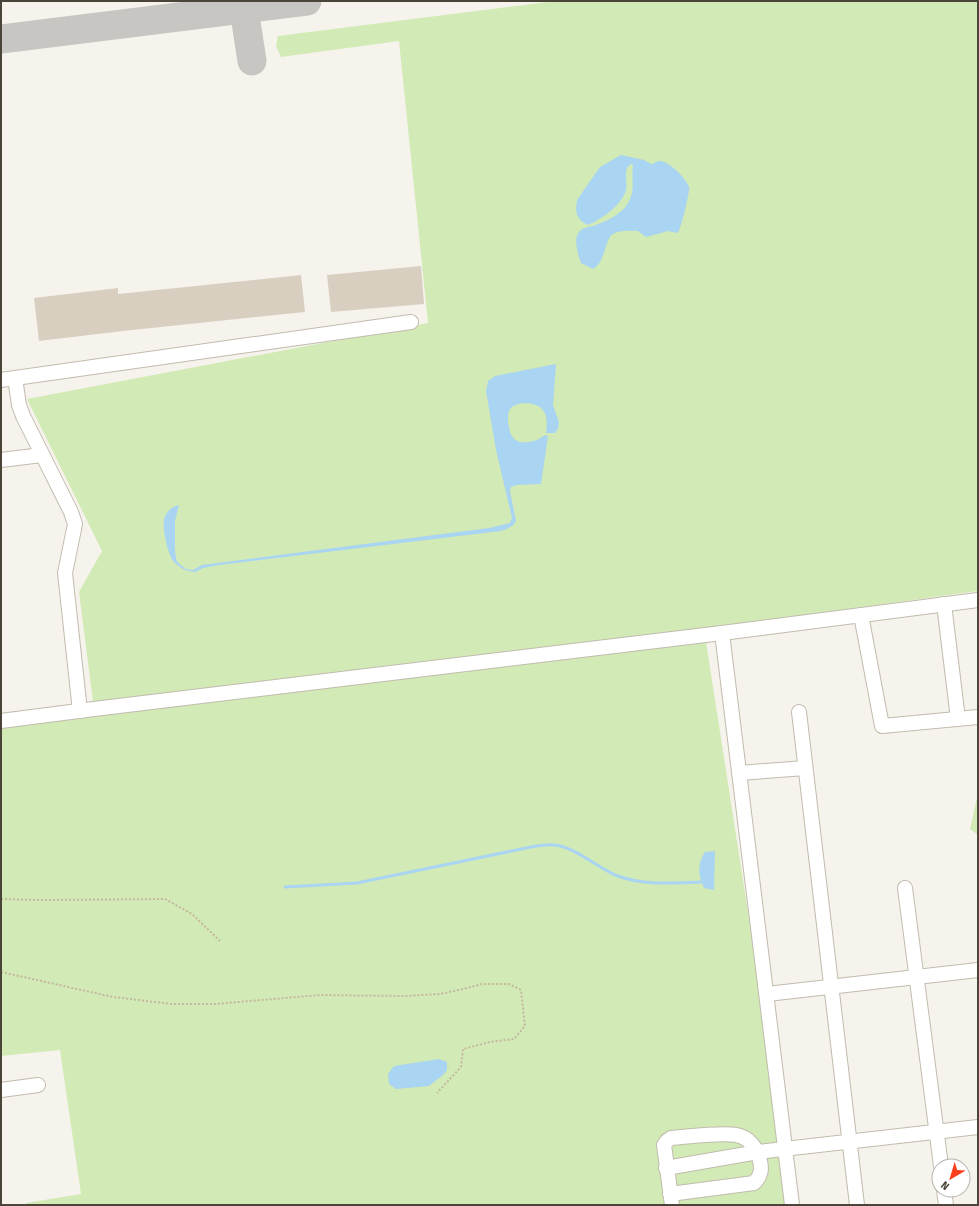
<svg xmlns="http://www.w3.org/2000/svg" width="979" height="1206" font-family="'Fira Sans Condensed',sans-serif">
	<rect width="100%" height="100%" fill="#f6f3ec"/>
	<g fill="#d2eab5">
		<polygon points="556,1 978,1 978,591 704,629 778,1105 789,1205 26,1205 26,1203 81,1194 60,1050 1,1056 1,713 93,702 79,592 102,551 27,399 428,323 399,41 281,57 276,46 278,36"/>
		<polygon points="978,793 978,835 970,829"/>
	</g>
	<g fill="#a9d4f2">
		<path d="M621 155 644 160 651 164C655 164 655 161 659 161 668 160 686 178 689 187 690 192 681 228 678 233L668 231 646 237 638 231C631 231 622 230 615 233 604 236 607 261 593 269L581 263C578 254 573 240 579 232 582 228 588 227 593 226 607 221 624 214 630 199 635 188 631 177 633 165L631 164C622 170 628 181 626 190 622 205 602 219 588 225L581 221 577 215 576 208 577 200 600 167Z"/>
		<path d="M556 364 553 405 559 422 558 429 555 433H546C547 425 548 415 542 409 535 402 517 401 510 409 508 412 508 417 508 421 509 426 509 432 512 436 518 447 537 442 545 435L548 436 541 484 517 485 511 487 510 491 516 521C513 527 508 528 501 531L219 565 203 568 195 572C187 571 181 569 175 563 168 557 162 528 164 519 166 512 172 506 179 505L175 521V552L177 562 186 569 193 570 202 565 489 528 510 523 512 518 496 450 486 391 488 381 495 376Z"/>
		<path d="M715 851 714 890 704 888C698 876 697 864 705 852Z"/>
		<polygon points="439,1059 447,1062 447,1070 443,1075 429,1086 396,1089 389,1084 388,1074 394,1066"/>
	</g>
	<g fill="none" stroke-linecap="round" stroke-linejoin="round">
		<path stroke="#a9d4f2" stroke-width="3" d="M285 887 357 883 536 846C542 846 548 844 554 845 573 846 597 867 615 875 643 886 672 883 701 882"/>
		<g stroke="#c8c6c3" stroke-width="29">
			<polyline points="1,39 307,1"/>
			<polyline points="252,61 244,9 263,4"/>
		</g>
	</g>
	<g fill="#d8cfc1">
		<polygon points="421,266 424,304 331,312 327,275"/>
		<polygon points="301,275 305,312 123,331 39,341 34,298 118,288 118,294"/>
	</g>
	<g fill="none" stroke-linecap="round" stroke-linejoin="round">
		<g stroke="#c2bbae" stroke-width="16">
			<g id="minor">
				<polyline points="15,378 19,405 23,416 71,512 75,524 65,573 80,711"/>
				<polyline points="1,380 411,322"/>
				<polyline points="1,460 42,455"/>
				<polyline points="944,604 958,719"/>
				<polyline points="861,615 882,726 978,717"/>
				<polyline points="722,633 792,1205"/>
				<polyline points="799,712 857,1205"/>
				<polyline points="1,721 94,709 722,633 978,600"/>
				<polyline points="739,773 805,768"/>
				<polyline points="905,888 941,1166"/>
				<polyline points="767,994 978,970"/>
				<polyline points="1,1090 38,1085"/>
				<polyline points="666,1168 758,1152 978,1127"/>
				<polyline points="944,1190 946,1205"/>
				<path d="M670 1194 754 1183C761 1176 762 1170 760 1161 758 1149 749 1137 736 1135 721 1132 687 1137 671 1138L667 1141 664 1145 672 1205"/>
			</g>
		</g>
		<g stroke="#c4b79f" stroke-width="2" stroke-dasharray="2 2" stroke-linecap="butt">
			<polyline points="1,899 42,900 165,899 192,914 220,941"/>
			<polyline points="1,972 113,997 172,1004 215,1004 320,995 404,996 440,994 463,989 482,984 509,984 521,990 525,1026 514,1039 490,1042 463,1049 461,1067 437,1093"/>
		</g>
		<use href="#minor" stroke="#fff" stroke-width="14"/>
	</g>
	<rect width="979" height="1206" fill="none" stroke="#4b4439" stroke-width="4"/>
	<g transform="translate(951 1178) rotate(218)"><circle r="19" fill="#ffffff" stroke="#b7b4b0"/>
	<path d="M0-3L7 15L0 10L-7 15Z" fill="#fc3f1d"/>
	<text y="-6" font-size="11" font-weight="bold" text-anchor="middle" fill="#4b4439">N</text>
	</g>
</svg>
